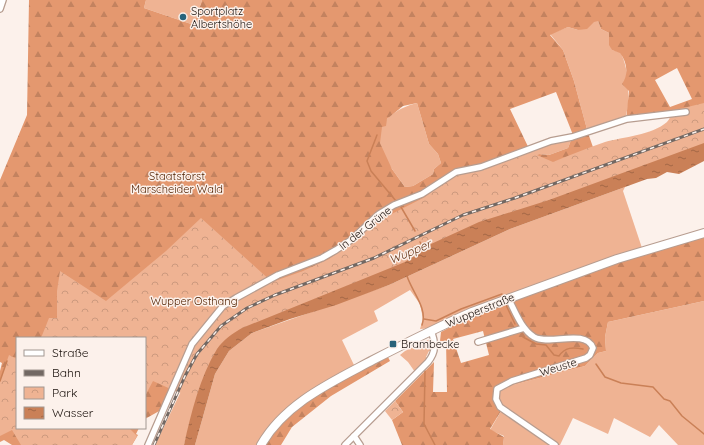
<svg xmlns="http://www.w3.org/2000/svg" width="704" height="445" font-family="Quicksand,sans-serif">
	<defs>
		<pattern id="forest-firs" width="22" height="20" patternUnits="userSpaceOnUse"><rect width="22" height="20" fill="#e4986f"/><path d="M5 1l3.5 6h-7zM16 11l3.5 6h-7z" fill="#c3825f"/></pattern>
		<pattern id="park-crowns" width="20" height="18" patternUnits="userSpaceOnUse"><rect width="20" height="18" fill="#efb393"/><path d="M2 6a3 3 0 1 1 6 0M12 15a3 3 0 1 1 6 0" fill="none" stroke="#cc997e"/></pattern>
		<pattern id="water-ripples" width="26" height="14" patternUnits="userSpaceOnUse"><rect width="26" height="14" fill="#ca8057"/><path d="M2 4q2-2 4 0t4 0M15 11q2-2 4 0t4 0" fill="none" stroke="#a36746"/></pattern>
	</defs>
	<rect width="100%" height="100%" fill="#fcf1eb"/>
	<g fill="#efb393">
		<polygon points="146,0 202,0 194,25 144,8"/>
		<path d="M594 21H598L601 29 609 33 612 50 620 52C628 65 629 89 628 104 628 110 625 114 626 120L588 133 574 81 563 50 550 34 568 27 578 30Z"/>
		<path d="M417 103 429 144 438 154 441 163 434 169 433 174 413 186 405 187C396 174 384 160 380 144 374 122 399 107 417 103Z"/>
		<polygon points="573,135 568,148 549,155 539,154 533,158 528,149"/>
		<polygon points="625,187 623,191 642,248 465,310 433,328 420,329 423,319 420,304 410,290 374,311 378,321 342,340 354,365 301,397 282,413 258,445 195,445 215,374 229,351 252,333 389,285 510,229"/>
		<polygon points="704,301 704,445 678,445 659,425 650,437 614,418 608,434 573,418 560,445 503,445 504,436 490,430 504,406 498,396 501,388 585,366 598,353 606,351 605,337 608,322"/>
		<polygon points="430,339 432,341 432,351 429,351 426,357 428,359 415,372 408,362 400,355 405,351"/>
		<polygon points="185,383 197,397 184,445 155,445"/>
	</g>
	<g fill="url(#forest-firs)" fill-rule="evenodd">
		<path d="M29 0H146L144 8 194 25 202 0H704V143L188 348 161 410 145 419V338H17V428H139L136 434 138 435 132 445H12L4 440 0 442V371L2 363 0 362V180L27 115ZM598 21 601 29 609 33V45L612 50 620 53C627 62 629 74 622 84L629 91 626 120 687 112 600 167 588 133 574 81 563 50 550 35 568 27 578 30 587 29 594 22ZM677 68 692 99 670 107 655 80ZM556 92 573 135 568 148 549 155 539 154 533 157 510 109ZM417 103 429 144 438 154 441 163 434 169 433 174 413 186 405 187 392 169 380 143 382 127 386 126 387 119 403 106Z"/>
		<path d="M704 236V301L608 322 605 337 606 351 598 353 585 366 501 388 498 396 504 406 490 429 504 437 503 445H402L392 420 403 412 395 401 434 362 433 392H447L446 341H440L441 332 473 315 618 263ZM483 331 489 355 461 363 453 339Z"/>
		<path d="M388 357 390 361 331 396 292 427 281 445H266C290 401 346 380 388 357Z"/>
	</g>
	<g fill="url(#park-crowns)">
		<path d="M704 103V149L256 327 226 348 202 400 175 391 153 381 145 396V338H41L49 318H57V291L60 271 106 301 166 251 201 218 272 282 303 271 329 259 355 241 376 222 425 197 453 176 530 152 553 162C570 155 587 148 605 142 623 137 652 135 667 122 670 119 671 115 671 111Z"/>
		<polygon points="9,355 17,359 17,428 129,428 137,436 132,445 21,445 12,430 0,436 0,381"/>
		<polygon points="395,401 403,412 392,420 385,411"/>
	</g>
	<path fill="url(#water-ripples)" d="M704 143V161L679 174 667 172 656 178 647 179 510 229 389 285 336 305 290 319 252 333 229 351 215 374 195 445H184C191 413 200 377 217 349 223 340 233 333 242 328L405 262 431 244 479 222 549 200Z"/>
	<g fill="none" stroke-linecap="round" stroke-linejoin="round">
		<g stroke="#ca8057" stroke-width="1.5">
			<polyline points="377,135 367,161 371,171 396,201"/>
			<polyline points="401,207 415,231"/>
			<polyline points="420,242 425,251"/>
			<path d="M407 276C412 292 428 308 422 325"/>
			<polyline points="506,305 515,324"/>
			<polyline points="424,319 436,321 461,309 502,294"/>
			<path d="M523 337 536 344 546 345 554 355 559 356C565 347 573 347 583 349"/>
			<polyline points="596,364 605,377 621,383 653,387 664,399 670,401 682,416 704,434"/>
			<polyline points="425,371 424,424 435,445"/>
			<polyline points="0,381 7,361"/>
		</g>
		<g stroke="#b79d90" stroke-width="8">
			<g id="street">
				<polyline points="0,9 3,0"/>
				<path d="M508 298C515 311 521 329 534 337 549 346 585 328 593 348L590 355 586 358 512 381 497 389 496 399 500 407 555 445"/>
				<polyline points="478,342 524,328"/>
				<polyline points="354,436 360,445"/>
				<polyline points="148,445 192,344 223,306 236,298 278,275 322,258 336,250 351,240 379,214 394,205 422,194 456,172 481,167 551,141 572,137 627,119 686,112"/>
				<path d="M345 445 428 362C436 352 436 343 431 331"/>
			</g>
		</g>
		<g stroke="#b79d90" stroke-width="10">
			<path id="secondary" d="M261 445C285 403 332 382 373 360 406 343 438 327 472 312L617 259 704 233"/>
		</g>
		<use href="#street" stroke="#fff" stroke-width="5.5"/>
		<use href="#secondary" stroke="#fff" stroke-width="8"/>
		<g stroke="#726863" stroke-width="3">
			<polyline id="rail" points="154,445 185,376 197,354 221,326 247,308 275,295 374,258 463,215 515,198 704,129"/>
		</g>
		<use href="#rail" stroke="#fcf1eb" stroke-width="1.5" stroke-dasharray="4.5" stroke-linecap="butt"/>
	</g>
	<g fill="#29647c" stroke="#fcf1eb" stroke-width="1.5">
		<circle cx="183" cy="17" r="4"/>
		<rect x="389" y="340" width="8" height="8" rx="2"/>
	</g>
	<g text-anchor="middle" stroke-width="3" stroke-linejoin="round" paint-order="stroke">
		<g font-size="11" fill="#1b120d" stroke="#fcf1eb" text-anchor="start">
			<text x="191" y="15">Sportplatz<tspan x="191" dy="13">Albertshöhe</tspan></text>
			<text x="401" y="348">Brambecke</text>
		</g>
		<g font-size="11" fill="#522202" stroke="#fcf1eb">
			<text x="177" y="180">Staatsforst<tspan x="177" dy="13">Marscheider Wald</tspan></text>
			<text x="194" y="305">Wupper Osthang</text>
		</g>
		<g font-size="11" fill="#1b120d" stroke="#fcf1eb">
			<text transform="translate(365 228) rotate(-38)" y="4">In der Grüne</text>
			<text transform="translate(480 310) rotate(-22)" y="4">Wupperstraße</text>
			<text transform="translate(558 367) rotate(-17)" y="4">Weuste</text>
		</g>
		<g font-size="12" font-style="italic" fill="#683619" stroke="#fcf1eb">
			<text transform="translate(410 252) rotate(-23)" y="4">Wupper</text>
		</g>
	</g>
	<rect x="16" y="337" width="130" height="92" fill="#fcf1eb" stroke="#a29892"/>
	<rect x="24" y="350" width="20" height="6" fill="#ffffff" stroke="#a29892"/>
	<text x="52" y="357" font-size="12" fill="#1b120d">Straße</text>
	<rect x="24" y="370" width="20" height="6" fill="#726863" stroke="#a29892"/>
	<text x="52" y="377" font-size="12" fill="#1b120d">Bahn</text>
	<rect x="24" y="387" width="20" height="12" fill="url(#park-crowns)" stroke="#a29892"/>
	<text x="52" y="397" font-size="12" fill="#1b120d">Park</text>
	<rect x="24" y="407" width="20" height="12" fill="url(#water-ripples)" stroke="#a29892"/>
	<text x="52" y="417" font-size="12" fill="#1b120d">Wasser</text>
</svg>
